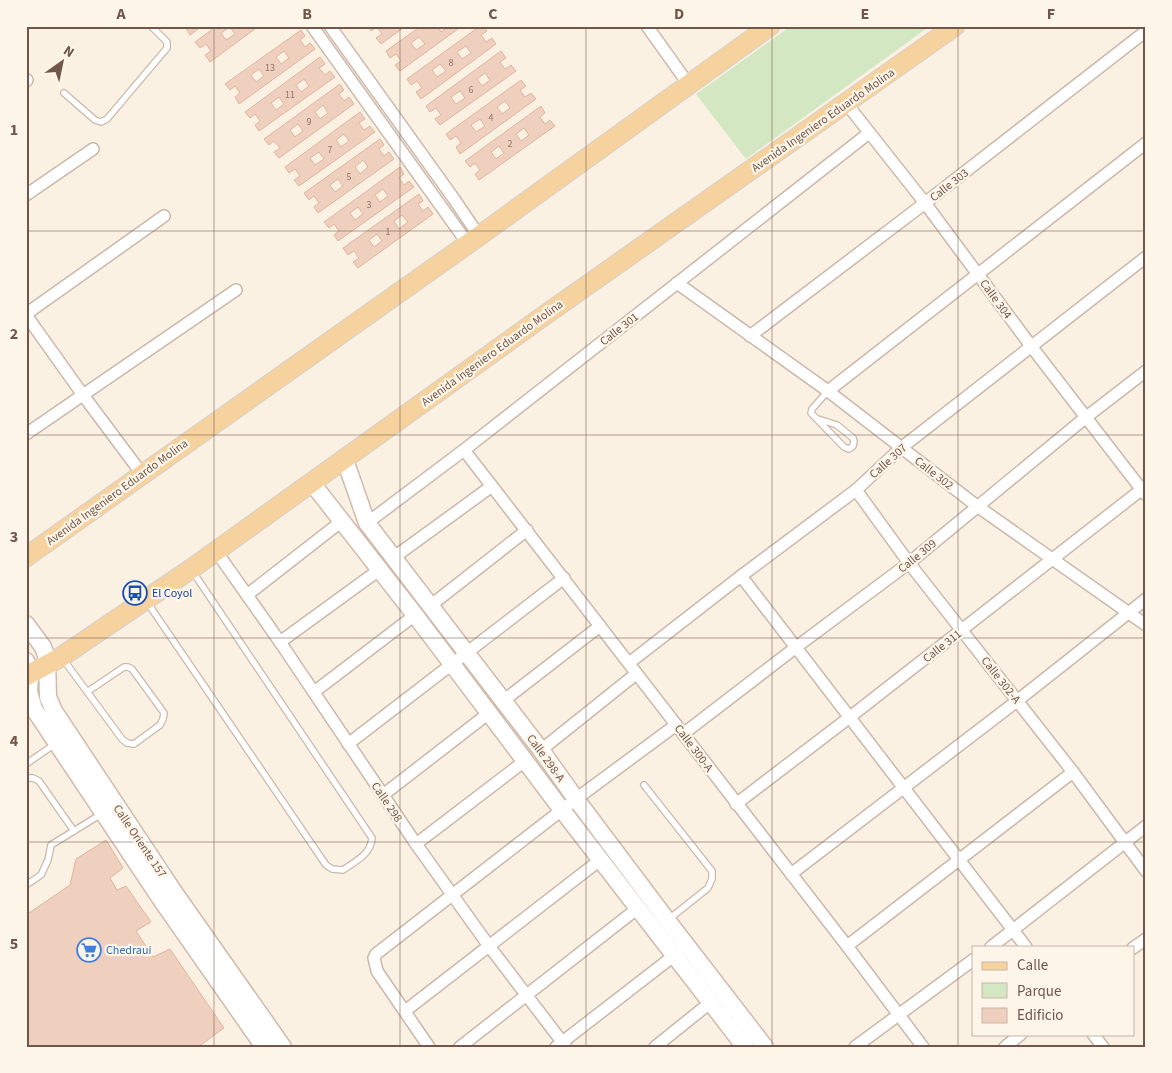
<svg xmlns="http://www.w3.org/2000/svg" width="1172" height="1073" font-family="'Source Sans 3',sans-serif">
	<rect width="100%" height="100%" fill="#fbf1e3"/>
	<polygon fill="#d3e7c3" points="791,26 930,26 746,159 696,94"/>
	<g fill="#efcfbd" stroke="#e0b59e" fill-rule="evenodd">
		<polygon points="189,26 202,26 190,35 186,28"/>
		<path d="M217 26H259L210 62 205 55 211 51 206 44 200 48 195 42ZM230 27 235 34 226 40 221 33Z"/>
		<polygon points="368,26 406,26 381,44 376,38 382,34 377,27 371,31"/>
		<path d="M421 26H438L441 32 449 26H462L400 71 395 65 401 61 396 54 390 58 386 51ZM419 37 425 44 416 50 411 43Z"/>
		<path d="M480 26H483L487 31 481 35 486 42 492 38 496 44 421 99 416 92 422 88 417 81 411 85 407 79ZM466 46 471 53 462 59 457 52ZM440 64 446 71 437 77 432 70Z"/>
		<path d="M301 30 305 36 300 40 305 47 310 43 315 49 239 104 235 97 240 93 235 86 230 90 225 84ZM284 51 289 58 281 64 276 57ZM259 69 264 76 256 82 251 75Z"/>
		<path d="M501 51 506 58 500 62 505 69 511 65 516 71 440 125 435 119 441 115 436 108 430 112 426 106ZM485 73 490 80 482 86 477 79ZM460 91 465 98 456 104 451 97Z"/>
		<path d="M320 57 325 64 319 68 325 75 330 71 335 77 259 131 255 125 260 121 255 114 250 118 245 112ZM304 79 309 86 301 92 296 85ZM279 97 284 104 276 110 271 103Z"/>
		<path d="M521 80 526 86 520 90 525 97 531 93 536 99 460 154 456 147 461 143 456 136 450 140 446 134ZM505 101 510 108 502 114 497 107ZM480 119 485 126 476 132 471 125Z"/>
		<path d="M340 84 344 90 339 94 344 101 349 97 354 104 279 158 274 152 280 148 274 141 269 145 264 139ZM323 105 328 113 320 119 315 112ZM298 124 303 131 295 137 290 130Z"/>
		<path d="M541 106 545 113 540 117 545 124 550 120 555 126 479 180 475 174 480 170 475 163 470 167 465 161ZM524 128 529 135 521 141 516 134ZM499 146 504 153 496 159 491 152Z"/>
		<path d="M360 112 365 119 359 123 364 130 370 126 375 132 299 186 294 180 300 176 295 169 289 173 285 167ZM344 134 349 141 341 147 336 140ZM319 152 324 159 315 165 310 158Z"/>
		<path d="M380 139 384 145 379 149 384 156 389 152 394 159 318 213 314 207 319 203 314 196 309 200 304 193ZM363 160 368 167 360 174 355 167ZM338 179 343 186 335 192 330 185Z"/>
		<path d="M400 167 404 174 399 178 404 185 409 181 414 187 338 241 334 235 339 231 334 224 329 228 324 222ZM383 189 388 196 380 202 375 195ZM358 207 363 214 355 220 350 213Z"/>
		<path d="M419 194 423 201 418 204 423 211 428 207 433 214 358 268 353 262 359 258 354 251 348 255 343 248ZM402 215 408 222 399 229 394 221ZM377 234 382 241 374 247 369 240Z"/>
		<polygon points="106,840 123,868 110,878 117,890 126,886 151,922 136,931 153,957 170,949 224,1028 198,1047 26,1047 26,915 70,885 76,859"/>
	</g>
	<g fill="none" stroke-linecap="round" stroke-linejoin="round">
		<g stroke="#cbb8ab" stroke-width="8">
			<g id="lane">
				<polyline points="64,93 95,120 101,122 107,119 167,48 167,42 151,26"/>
				<polyline points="818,419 837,425 853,438 854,441 853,446 849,449 844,447 811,413 812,409 828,391"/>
				<path d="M147 602 326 865 332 869 343 870C356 861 371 854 372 838L193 572"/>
				<polyline points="63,659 122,739 127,743 134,744 160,725 163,719 164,713 132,669 128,667 124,667 87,692"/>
				<polyline points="26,764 55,744"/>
				<polyline points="26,778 33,778 39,781 74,831"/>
				<polyline points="644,785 712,871 712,879 708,888 669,919"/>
				<polyline points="26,885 41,875 48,860 51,845 103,813"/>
			</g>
		</g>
		<g stroke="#cbb8ab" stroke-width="14">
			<g id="street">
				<polyline points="312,26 468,244"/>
				<polyline points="330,26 454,199 479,236"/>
				<polyline points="647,26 689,85"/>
				<polyline points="26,81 27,80"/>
				<polyline points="846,103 925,203 1031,346 1145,494"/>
				<polyline points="26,195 93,149"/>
				<polyline points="677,283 828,391 977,506 1146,625"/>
				<polyline points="26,314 164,216"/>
				<polyline points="26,315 83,395 142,474"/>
				<polyline points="750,336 925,203 1146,31"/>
				<polyline points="828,391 1146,143"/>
				<polyline points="26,434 236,290"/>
				<polyline points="464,450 847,946 923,1047"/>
				<polyline points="856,490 909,563 1073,772 1146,871"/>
				<polyline points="367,523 464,450 869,133"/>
				<polyline points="216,551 280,642 416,844 489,946 566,1047"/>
				<polyline points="393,558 492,486"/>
				<polyline points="741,576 1026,947"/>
				<polyline points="247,595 342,521"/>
				<polyline points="430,606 527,530"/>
				<polyline points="280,642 379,570"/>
				<polyline points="629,663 741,576 856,490 901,448 1146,257"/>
				<polyline points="314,692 415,615"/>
				<polyline points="503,701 600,626"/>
				<polyline points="683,734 795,648 909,563 1085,418 1146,371"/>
				<polyline points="348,744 564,578"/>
				<polyline points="541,750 636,674"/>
				<polyline points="383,795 489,713"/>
				<polyline points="736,804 850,717 1146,486"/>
				<polyline points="416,844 526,760"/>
				<polyline points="791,874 1017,701 1146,599"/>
				<polyline points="847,946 1073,772"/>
				<polyline points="991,947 1146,826"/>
				<polyline points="1133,948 1146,939"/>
				<polyline points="405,1011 600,860"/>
				<polyline points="1093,1034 1103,1047"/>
				<polyline points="429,1047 377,971 374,958 376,954 576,799 676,725"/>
				<polyline points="460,1047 638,908"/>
				<polyline points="556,1047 680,951"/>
				<polyline points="655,1047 711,1002"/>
				<polyline points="855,1047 973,960"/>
				<polyline points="1005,1047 1021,1034"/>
			</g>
		</g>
		<g stroke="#d0baab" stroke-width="19">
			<g id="secondary">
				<polyline points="345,460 367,523 541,750 576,799 667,920 765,1047"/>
				<polyline points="312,483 415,615 562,810 745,1047"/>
				<polyline points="26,624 43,647 47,658 48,697 54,711 174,892 283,1047"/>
				<polyline points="26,661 30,673 29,692 34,709 162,901 264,1047"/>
			</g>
		</g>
		<g stroke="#d7d0cd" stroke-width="21">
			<g id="primary">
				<polyline points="26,557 479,236 770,26"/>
				<polyline points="26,676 61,657 191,569 545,315 955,26"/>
			</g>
		</g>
		<use href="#lane" stroke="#fff" stroke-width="5.5"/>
		<use href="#street" stroke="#fff" stroke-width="11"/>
		<use href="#secondary" stroke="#fff" stroke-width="16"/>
		<use href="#primary" stroke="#f6d29f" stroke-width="19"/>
	</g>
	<path fill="none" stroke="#71574b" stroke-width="1" stroke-opacity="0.55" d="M214 26V1047M400 26V1047M586 26V1047M772 26V1047M958 26V1047M26 231H1146M26 435H1146M26 638H1146M26 842H1146"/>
	<defs>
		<g id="bus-ring" transform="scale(1.25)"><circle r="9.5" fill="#fef5e9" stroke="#1a4fb4" stroke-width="1.5"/><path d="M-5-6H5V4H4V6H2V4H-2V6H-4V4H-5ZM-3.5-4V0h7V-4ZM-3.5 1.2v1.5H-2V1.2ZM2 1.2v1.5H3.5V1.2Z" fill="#1a4fb4"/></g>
		<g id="supermarket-ring" transform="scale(1.25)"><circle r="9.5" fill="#fef5e9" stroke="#3f7fe0" stroke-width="1.5"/><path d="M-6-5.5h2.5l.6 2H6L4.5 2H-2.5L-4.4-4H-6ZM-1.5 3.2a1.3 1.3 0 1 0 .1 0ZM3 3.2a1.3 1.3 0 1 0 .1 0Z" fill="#3f7fe0"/></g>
	</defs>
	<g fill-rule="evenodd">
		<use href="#bus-ring" x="135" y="593"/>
		<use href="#supermarket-ring" x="89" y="950"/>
	</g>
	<g text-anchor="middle" stroke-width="4.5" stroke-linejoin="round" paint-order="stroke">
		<g font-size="10" fill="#907568">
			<text x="451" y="66">8</text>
			<text x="270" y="71">13</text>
			<text x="471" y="93">6</text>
			<text x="290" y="98">11</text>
			<text x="491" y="121">4</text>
			<text x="309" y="125">9</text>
			<text x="510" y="147">2</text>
			<text x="330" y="153">7</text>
			<text x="349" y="180">5</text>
			<text x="369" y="208">3</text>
			<text x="388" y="235">1</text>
		</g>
		<g font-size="12" fill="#71574b" stroke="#fef5e9">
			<text transform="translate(823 120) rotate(-35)" y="4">Avenida Ingeniero Eduardo Molina</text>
			<text transform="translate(949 185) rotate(-38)" y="4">Calle 303</text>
			<text transform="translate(996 299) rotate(54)" y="4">Calle 304</text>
			<text transform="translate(619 329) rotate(-38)" y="4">Calle 301</text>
			<text transform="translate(492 353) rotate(-36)" y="4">Avenida Ingeniero Eduardo Molina</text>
			<text transform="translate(888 461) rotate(-42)" y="4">Calle 307</text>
			<text transform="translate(934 473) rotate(38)" y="4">Calle 302</text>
			<text transform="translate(117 492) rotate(-36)" y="4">Avenida Ingeniero Eduardo Molina</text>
			<text transform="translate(917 556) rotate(-39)" y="4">Calle 309</text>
			<text transform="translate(942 646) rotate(-38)" y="4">Calle 311</text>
			<text transform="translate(1001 680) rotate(52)" y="4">Calle 302-A</text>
			<text transform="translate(694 748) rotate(53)" y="4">Calle 300-A</text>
			<text transform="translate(546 758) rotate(54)" y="4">Calle 298-A</text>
			<text transform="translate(387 802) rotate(56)" y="4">Calle 298</text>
			<text transform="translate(140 841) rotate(56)" y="4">Calle Oriente 157</text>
		</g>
		<g font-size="12" fill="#164399" stroke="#fef5e9" text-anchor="start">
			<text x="152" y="597">El Coyol</text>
		</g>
		<g font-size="12" fill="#366cbe" stroke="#fef5e9" text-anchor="start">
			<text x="106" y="954">Chedraui</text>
		</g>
	</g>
	<rect width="1172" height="1073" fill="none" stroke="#fef5e9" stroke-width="55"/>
	<rect x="972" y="946" width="162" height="90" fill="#fef5e9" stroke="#c6b6aa"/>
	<rect x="982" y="962" width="25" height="8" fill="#f6d29f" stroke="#c6b6aa"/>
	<text x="1017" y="970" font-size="15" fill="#71574b">Calle</text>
	<rect x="982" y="983" width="25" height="15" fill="#d3e7c3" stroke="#c6b6aa"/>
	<text x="1017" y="996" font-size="15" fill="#71574b">Parque</text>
	<rect x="982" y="1008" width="25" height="15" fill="#efcfbd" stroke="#c6b6aa"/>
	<text x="1017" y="1020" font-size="15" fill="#71574b">Edificio</text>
	<g transform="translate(62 62) rotate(33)" stroke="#fef5e9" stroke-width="4" paint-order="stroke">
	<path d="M0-4L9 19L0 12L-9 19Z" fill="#71574b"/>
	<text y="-8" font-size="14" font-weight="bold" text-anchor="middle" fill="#71574b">N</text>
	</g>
	<rect x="28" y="28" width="1116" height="1018" fill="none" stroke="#71574b" stroke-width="2"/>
	<g font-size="16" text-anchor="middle" font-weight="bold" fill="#71574b">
		<text x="121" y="19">A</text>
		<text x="307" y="19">B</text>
		<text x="493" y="19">C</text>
		<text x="679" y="19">D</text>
		<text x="865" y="19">E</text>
		<text x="1051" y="19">F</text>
		<text x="14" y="135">1</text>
		<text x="14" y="339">2</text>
		<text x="14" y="542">3</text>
		<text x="14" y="746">4</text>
		<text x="14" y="949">5</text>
	</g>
</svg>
